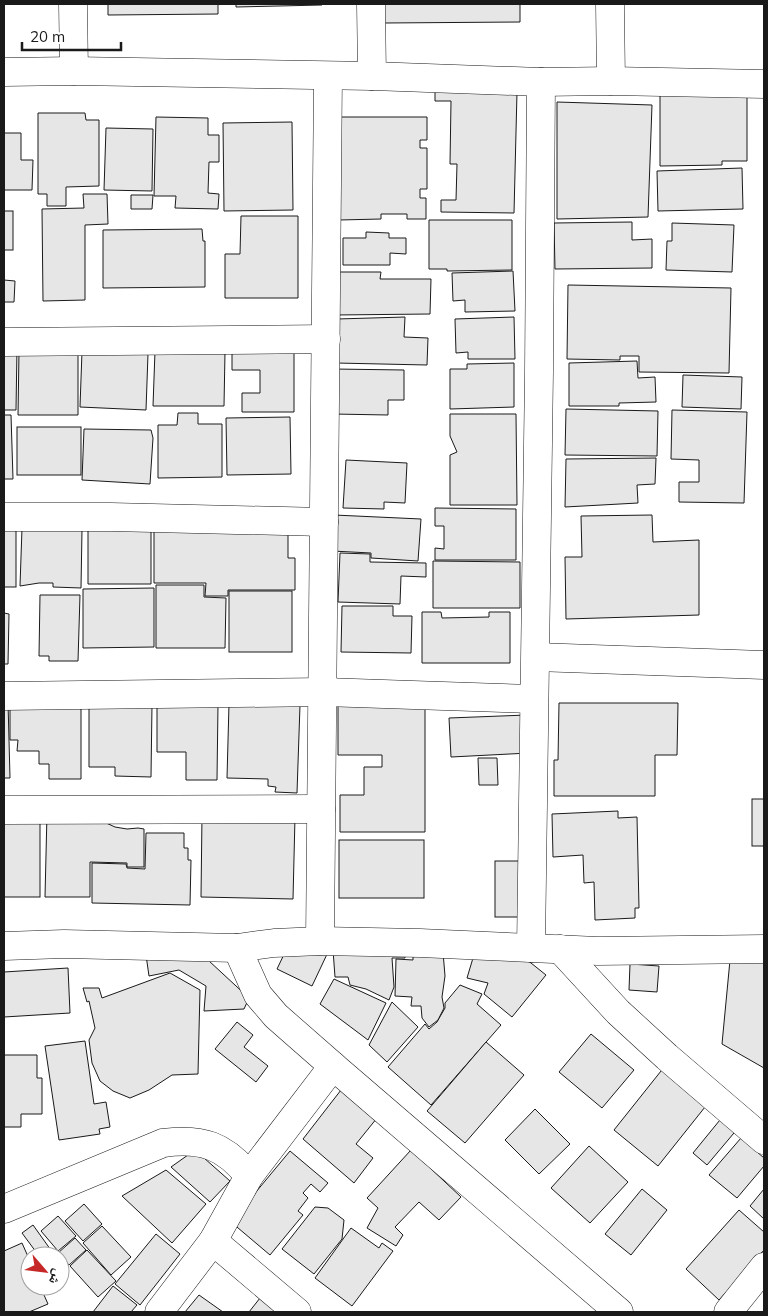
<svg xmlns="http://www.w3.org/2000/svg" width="768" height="1316" font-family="Mulish,'Noto Naskh Arabic',sans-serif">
	<rect width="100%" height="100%" fill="#fff"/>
	<g fill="#e6e6e6" stroke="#1a1a1a">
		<polygon points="108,4 218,4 218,14 108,15"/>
		<polygon points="236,4 321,4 322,5 236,7"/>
		<polygon points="384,4 520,4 520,22 384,23"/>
		<polygon points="435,91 517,92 514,213 441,212 441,200 456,200 457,164 450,164 451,101 435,101"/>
		<polygon points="660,95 747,95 747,161 722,161 722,165 660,166"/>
		<polygon points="557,102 652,105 648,217 557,219"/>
		<polygon points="38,113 85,113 86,120 99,120 99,186 66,187 66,206 47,206 47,194 38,194"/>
		<polygon points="156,117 208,118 208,135 219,135 219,162 209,162 208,193 219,194 218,209 175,208 176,196 154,196"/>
		<polygon points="339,117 427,117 427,140 420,140 420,148 427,148 427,189 420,189 420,198 426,198 426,219 407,219 407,214 381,214 381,219 339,220"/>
		<polygon points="292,122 293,210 224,211 223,123"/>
		<polygon points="106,128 153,129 152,191 104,190"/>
		<polygon points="4,133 21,133 21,160 33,160 32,190 4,190"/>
		<polygon points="742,168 743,209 658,211 657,171"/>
		<polygon points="83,194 107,194 108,224 85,225 85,300 43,301 42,209 84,208"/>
		<polygon points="131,195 153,195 152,209 131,209"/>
		<rect x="4" y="211" width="9" height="39"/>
		<polygon points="241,216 298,216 298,298 225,298 225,254 240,254"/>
		<polygon points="429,220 512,220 512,270 447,271 447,269 429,269"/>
		<polygon points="632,222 632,240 652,239 652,268 555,269 554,223"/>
		<polygon points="672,223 734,225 732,272 666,270 667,241 672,241"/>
		<polygon points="202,229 203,241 205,241 205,287 103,288 103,230"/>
		<polygon points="366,232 389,233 389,238 406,238 406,254 390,253 390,265 343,265 343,238 366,238"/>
		<polygon points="513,271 515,311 465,312 465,300 453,301 452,273"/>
		<polygon points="334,272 381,272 380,279 431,279 430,314 334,315"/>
		<polygon points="4,280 15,281 14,302 4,302"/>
		<polygon points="568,285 731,288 729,373 639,372 639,356 620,356 620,360 567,359"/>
		<polygon points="405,317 404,337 428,338 427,365 336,363 337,319"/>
		<polygon points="514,317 515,359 468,359 468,352 456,353 455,319"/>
		<polygon points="4,348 17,348 16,410 4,410"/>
		<polygon points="232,349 294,349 294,412 242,412 242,393 260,393 260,370 232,370"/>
		<polygon points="78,350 78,415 18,415 19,351"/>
		<polygon points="82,351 148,354 146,410 80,407"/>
		<polygon points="155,351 225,352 224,406 153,406"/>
		<polygon points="637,361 638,378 655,377 656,402 619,403 619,406 569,406 569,363"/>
		<polygon points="514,363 514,407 450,409 450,369 467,369 467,364"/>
		<polygon points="334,369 404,370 404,400 388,400 388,415 333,414"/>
		<polygon points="683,375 742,377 741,409 682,407"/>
		<polygon points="566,409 658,411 657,456 565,455"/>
		<polygon points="672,410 747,412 744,503 679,502 679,482 699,482 699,460 671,459"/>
		<polygon points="178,413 198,413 198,424 222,424 222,477 158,478 158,425 177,425"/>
		<polygon points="450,414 516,414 517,505 450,505 450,455 457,452 450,436"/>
		<polygon points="4,415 11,415 13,479 4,479"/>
		<polygon points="290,417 291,474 227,475 226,418"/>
		<rect x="17" y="427" width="64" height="48"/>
		<polygon points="84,429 151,430 153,438 150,484 82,480"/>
		<polygon points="656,458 655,484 637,485 638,503 565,507 566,459"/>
		<polygon points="346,460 407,463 405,503 384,502 384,509 343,508"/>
		<polygon points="435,508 516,509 516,560 435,560 435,548 444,549 444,526 435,526"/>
		<polygon points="334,515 421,519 418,561 371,558 371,553 332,551"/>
		<polygon points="652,515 653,542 699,540 699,615 566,619 565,557 582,557 581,516"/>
		<polygon points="154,522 288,527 288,558 295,558 295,590 228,590 228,596 205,596 206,583 154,583"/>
		<polygon points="88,524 151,525 151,584 88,584"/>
		<rect x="4" y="527" width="12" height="60"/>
		<polygon points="22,528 82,530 81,588 53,587 53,583 39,583 20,586"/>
		<polygon points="340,553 370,554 370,562 426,563 426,577 401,576 400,604 338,602"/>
		<polygon points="433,561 520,562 520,608 433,608"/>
		<polygon points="156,585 204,585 204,597 226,598 225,648 156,648"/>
		<polygon points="154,588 154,647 83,648 83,589"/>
		<rect x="229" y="591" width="63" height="61"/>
		<polygon points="40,595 80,595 78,661 49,661 49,656 39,656"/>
		<polygon points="342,606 393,606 393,616 412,616 411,653 341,652"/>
		<polygon points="422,612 441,612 442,618 489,617 489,612 510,612 510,663 422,663"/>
		<polygon points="4,613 9,614 8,664 4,664"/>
		<polygon points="4,702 8,702 10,778 4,778"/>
		<polygon points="559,703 678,703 677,755 655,755 655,796 554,796 554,760 558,760"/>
		<polygon points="157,704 218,705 217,780 186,780 186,752 157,752"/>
		<polygon points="229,704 300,705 297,793 275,792 276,787 268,786 268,779 227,778"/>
		<polygon points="10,705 81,705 81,779 49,779 49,764 39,764 39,751 17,751 18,740 10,740"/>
		<polygon points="89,705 152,705 151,777 115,776 115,767 89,767"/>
		<polygon points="425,705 425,832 340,832 340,795 364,795 364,767 382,767 382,755 338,755 338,706"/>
		<polygon points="527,715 529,753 451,757 449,718"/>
		<polygon points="478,758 497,758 498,785 479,785"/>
		<rect x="752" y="799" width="12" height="47"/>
		<polygon points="618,811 618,818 637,817 639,908 635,908 635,918 595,920 594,882 584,883 583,855 553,857 552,814"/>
		<polygon points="47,813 104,822 115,827 127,829 138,828 144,829 144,867 127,867 127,863 90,862 90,897 45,897"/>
		<polygon points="202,815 295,817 293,899 201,897"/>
		<rect x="4" y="819" width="36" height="78"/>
		<polygon points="146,833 184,833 184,848 188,848 188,860 191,860 190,905 92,903 92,863 126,864 127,868 145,869"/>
		<rect x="339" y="840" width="85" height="58"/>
		<rect x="495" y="861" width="27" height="56"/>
		<polygon points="288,946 329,950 312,986 277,969"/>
		<polygon points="145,948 195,948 249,998 244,1009 204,1011 206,986 179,970 149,976"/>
		<polygon points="405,948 405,958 392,958 394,987 389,1000 366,989 350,985 348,977 335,977 333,950"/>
		<polygon points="476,948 526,959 546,975 512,1017 484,994 488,983 467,978"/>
		<polygon points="413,951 443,952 445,976 442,997 444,1008 438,1020 429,1027 422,1018 421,1006 411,1006 412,997 395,996 396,959 413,960"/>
		<polygon points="730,960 764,960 764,1068 722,1044"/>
		<polygon points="630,964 659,966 657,992 629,990"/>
		<polygon points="68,968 70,1013 4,1017 4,972"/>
		<polygon points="170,973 200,990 198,1074 172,1075 149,1090 130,1098 113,1091 100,1081 92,1063 89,1040 95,1028 89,1001 87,1002 83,988 99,988 102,998"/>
		<polygon points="334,979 386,1003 368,1040 320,1004"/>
		<polygon points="460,985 482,994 477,1004 501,1025 431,1105 388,1067 425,1024 429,1029 437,1022 445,1008 445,1003"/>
		<polygon points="392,1002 418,1027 387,1062 369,1045"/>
		<polygon points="237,1022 253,1035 244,1047 268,1066 256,1082 215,1049"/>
		<polygon points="591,1034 634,1070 602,1108 559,1072"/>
		<polygon points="85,1041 94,1104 106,1102 110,1127 99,1129 100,1134 59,1140 45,1046"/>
		<polygon points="486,1042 524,1075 465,1143 427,1111"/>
		<polygon points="4,1055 37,1055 37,1078 42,1078 42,1114 21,1114 21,1127 4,1127"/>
		<polygon points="665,1066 709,1102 658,1166 614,1130"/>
		<polygon points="341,1090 377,1118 356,1144 373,1158 354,1183 303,1139"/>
		<polygon points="535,1109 570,1144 539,1174 505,1140"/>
		<polygon points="724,1115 739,1127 707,1165 693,1153"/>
		<polygon points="741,1138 764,1158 764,1166 737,1198 709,1175"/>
		<polygon points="589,1146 628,1182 590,1223 551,1188"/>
		<polygon points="195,1150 230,1181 210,1202 171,1167"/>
		<polygon points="411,1150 461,1197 439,1220 419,1202 395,1227 403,1235 396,1246 367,1228 378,1208 367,1198"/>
		<polygon points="290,1151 328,1183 320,1192 311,1184 303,1193 308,1198 298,1211 303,1215 270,1255 231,1222"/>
		<polygon points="166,1170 206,1204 172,1243 122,1196"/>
		<polygon points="642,1189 667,1210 631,1255 605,1234"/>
		<polygon points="764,1189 764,1219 750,1206"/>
		<polygon points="84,1204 102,1224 83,1241 65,1221"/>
		<polygon points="315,1207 328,1208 344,1220 342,1239 314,1274 282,1249"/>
		<polygon points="739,1210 764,1232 764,1250 719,1300 686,1269"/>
		<polygon points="58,1216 76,1236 58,1251 41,1231"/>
		<polygon points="33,1225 53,1253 49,1256 39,1256 22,1233"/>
		<polygon points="102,1226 131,1257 111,1275 83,1243"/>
		<polygon points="351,1228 379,1248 382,1243 393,1251 352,1306 315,1278"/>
		<polygon points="156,1234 180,1254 140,1305 115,1284"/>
		<polygon points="75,1238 86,1250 69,1265 58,1253"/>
		<polygon points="22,1243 30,1261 30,1286 40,1286 48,1304 29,1312 4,1312 4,1251"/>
		<polygon points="87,1250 116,1281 98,1297 70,1266"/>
		<polygon points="113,1286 137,1305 131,1312 93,1312"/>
		<polygon points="199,1295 223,1312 185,1312"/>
		<polygon points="260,1298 279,1312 249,1312"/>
	</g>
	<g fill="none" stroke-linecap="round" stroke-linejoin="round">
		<g stroke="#1a1a1a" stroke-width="29">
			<g id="street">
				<polyline points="73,4 74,71"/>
				<polyline points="371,4 372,76"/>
				<polyline points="610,4 611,81"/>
				<polyline points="4,72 74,71 372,76 541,82 611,81 764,84"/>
				<polyline points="4,342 326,339"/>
				<polyline points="4,517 111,517 324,522"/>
				<polyline points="536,657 764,665"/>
				<polyline points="4,696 324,692 534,699"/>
				<polyline points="4,810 321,809"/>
				<polyline points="320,941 328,76"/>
				<polyline points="4,946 64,944 237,948 274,943 320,941 420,943 598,951 764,949"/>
				<polyline points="531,948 539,372 541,82"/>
				<polyline points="560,949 618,1012 667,1057 764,1140"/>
				<polyline points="333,1066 619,1312"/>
				<path d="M4 1209 163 1143C202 1138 224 1145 249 1176"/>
				<polyline points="213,1241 297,1312"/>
				<polyline points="159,1312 213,1241 249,1176 333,1066 276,1016 258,995 237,948"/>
				<polyline points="728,1312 764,1267"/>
			</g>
		</g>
		<use href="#street" stroke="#fff" stroke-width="28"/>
	</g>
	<rect width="768" height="1316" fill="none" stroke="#1a1a1a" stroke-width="10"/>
	<g transform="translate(45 1271) rotate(118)"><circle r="24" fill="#ffffff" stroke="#a3a3a3"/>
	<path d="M0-4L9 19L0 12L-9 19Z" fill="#c62828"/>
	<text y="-8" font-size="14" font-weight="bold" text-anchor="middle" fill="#1a1a1a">ش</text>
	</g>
	<path d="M22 42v8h99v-8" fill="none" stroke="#1a1a1a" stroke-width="2.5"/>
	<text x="30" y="42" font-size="15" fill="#1a1a1a" stroke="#ffffff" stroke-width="4" paint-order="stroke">20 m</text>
</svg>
